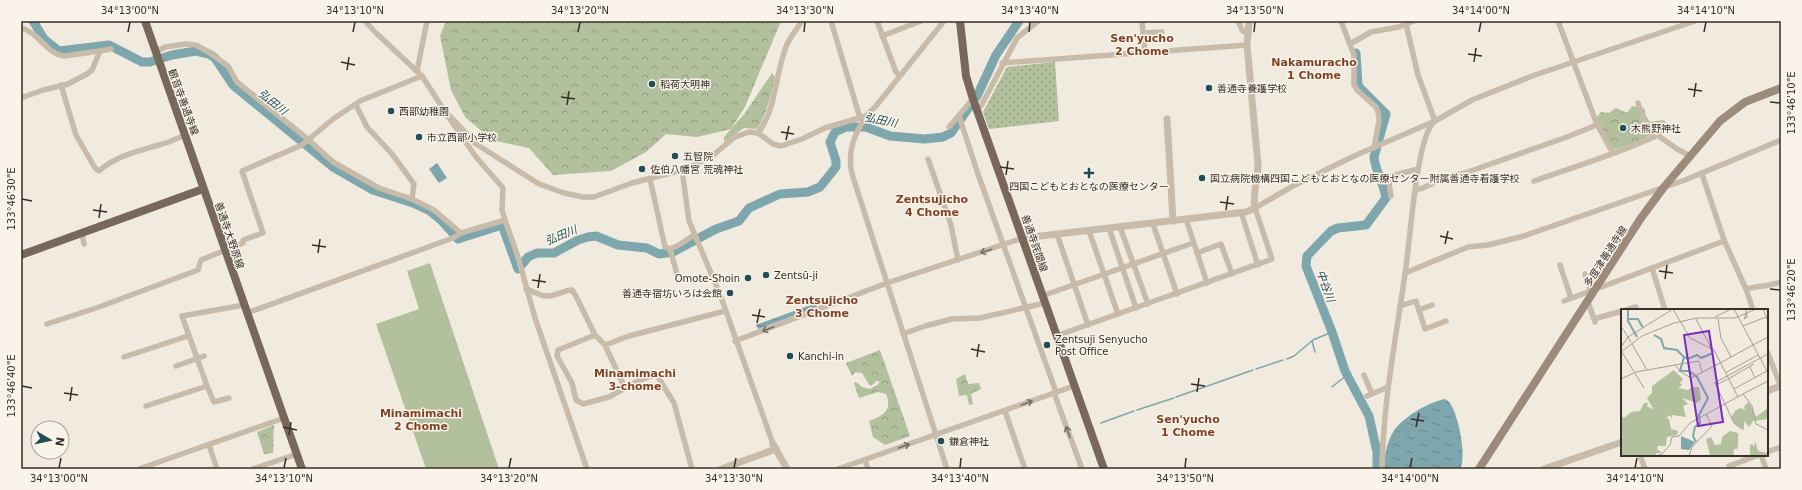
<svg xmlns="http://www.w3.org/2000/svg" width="1802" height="490" font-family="'DejaVu Sans','Noto Sans JP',sans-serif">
	<defs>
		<pattern id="forest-crowns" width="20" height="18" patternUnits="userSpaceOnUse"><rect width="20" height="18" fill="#b2c09e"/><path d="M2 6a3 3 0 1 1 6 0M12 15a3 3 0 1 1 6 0" fill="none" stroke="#929c81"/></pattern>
		<pattern id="garden-dots" width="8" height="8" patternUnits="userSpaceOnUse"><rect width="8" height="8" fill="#b2c09e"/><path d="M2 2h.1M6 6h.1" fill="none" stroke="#929c81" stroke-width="1.8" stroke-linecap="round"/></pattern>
		<pattern id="water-ripples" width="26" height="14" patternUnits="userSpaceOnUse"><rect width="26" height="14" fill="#7ea7ad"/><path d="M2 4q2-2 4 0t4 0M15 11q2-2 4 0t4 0" fill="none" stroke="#68888d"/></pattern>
	</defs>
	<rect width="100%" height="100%" fill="#f1eade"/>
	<polygon fill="#b2c09e" points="430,263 499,469 426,469 376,324 419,309 407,271"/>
	<g fill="url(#forest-crowns)">
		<polygon points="446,21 781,21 745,107 731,129 697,137 666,134 646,152 611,171 553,175 529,148 492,140 465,117 451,90 440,36"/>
		<path d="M772 73 775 77C771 95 767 114 757 129L744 128 724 142V137L745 113Z"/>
		<polygon points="1632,106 1644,108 1646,116 1650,122 1663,120 1666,122 1664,130 1661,134 1648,136 1640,142 1612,150 1600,131 1597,117 1601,112 1609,113 1616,108 1627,113"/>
		<path d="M880 350 910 436 885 445 873 437 869 421C883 416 893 410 886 394L878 392 859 398 854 383 856 382 862 387 870 389 879 384V381H876L875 383 870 386 862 373 855 372 852 376 846 363Z"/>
		<polygon points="965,374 968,384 979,383 981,389 971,394 973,404 969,405 967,395 959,396 956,379"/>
		<polygon points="274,425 273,453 264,454 257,432"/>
	</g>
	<polygon fill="url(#garden-dots)" points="1055,62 1059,121 989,129 983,112 1007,67"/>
	<g fill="url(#water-ripples)">
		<polygon points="437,163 447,178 439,183 429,169"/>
		<polygon points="816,303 817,307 758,329 756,325"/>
		<path d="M1445 399C1457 402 1468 459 1460 469H1385C1384 457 1386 445 1392 434 1400 418 1429 402 1445 399Z"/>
	</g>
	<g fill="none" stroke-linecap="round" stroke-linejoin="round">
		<g stroke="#7ea7ad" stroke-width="1.5">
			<polyline points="1312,341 1315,352"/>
			<polyline points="1287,359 1294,356 1313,340 1332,332"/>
			<polyline points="1256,369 1283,360"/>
			<polyline points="1332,387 1347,375"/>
			<polyline points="1176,397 1253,370"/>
			<polyline points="1137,410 1174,398"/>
			<polyline points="1101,423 1134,411"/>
		</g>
		<g stroke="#7ea7ad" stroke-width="9">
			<polyline points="33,21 44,39 59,51 109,45 142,62 150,62 172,55 196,51 209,54 215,58 233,85 333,167 373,190 413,203 430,211 442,221 458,239 502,225 518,269 528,257 537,253 554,253 578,240 588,237 596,236 618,245 647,248 659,254 673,252 716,229 739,221 749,208 780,194 808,192 820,187 836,167 836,161 830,142 835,132 846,127 866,127 890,136 925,139 943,137 951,133 977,96 996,55 1019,21"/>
			<path d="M1356 53 1358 86 1386 114 1374 157C1375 171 1384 183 1386 198L1366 225 1338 228 1331 231 1307 256 1306 266 1332 332 1345 371 1369 416 1377 452V469"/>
		</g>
		<g stroke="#c9bbaa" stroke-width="5.5">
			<polyline points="365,21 375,32 422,76 444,110 476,144 539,184 564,193 583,197 594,197 632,183 686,169 712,156 735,137 749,132 758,133 773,144 781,146 802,139 825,128 866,116 876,106 944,21"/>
			<polyline points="831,21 860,118"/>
			<polyline points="877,21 896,72 899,75"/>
			<polyline points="1142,21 1145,53"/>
			<polyline points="1238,21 1242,30 1249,35"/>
			<polyline points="1341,21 1354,55 1354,85 1357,90 1376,107 1378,112 1379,121 1374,148"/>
			<polyline points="1414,21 1406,24 1418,75 1435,121"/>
			<polyline points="1558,21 1596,122 1612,152"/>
			<path d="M21 28C39 32 45 53 64 56L100 51"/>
			<polyline points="1143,33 1162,32"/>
			<polyline points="882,36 921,21"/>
			<polyline points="1350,44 1371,32 1399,27 1406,24"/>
			<polyline points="156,52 165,47 186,44 196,45 207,51 228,66 237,82 309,140 333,162 379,188 412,199 434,210 461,233"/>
			<polyline points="1002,63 1247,45"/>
			<polyline points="417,71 427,21"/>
			<path d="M61 85 76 135 95 168 99 171C115 156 139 151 159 145 168 143 177 138 186 135"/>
			<polyline points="21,98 43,90 68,84 87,74 92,70 100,51 111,49"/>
			<polyline points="1638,103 1646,127 1677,149 1690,156"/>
			<polyline points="356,105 367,127 392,154 414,184 412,199"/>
			<polyline points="976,109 981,106 1017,38 1038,21"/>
			<polyline points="447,115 476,157 503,188 502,210 505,220 518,257 535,318 587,469"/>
			<path d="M866 116C854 135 847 152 852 174L947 469"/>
			<polyline points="959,116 978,174 1056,392"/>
			<polyline points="949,127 973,99"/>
			<path d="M758 133C777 108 775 74 786 47 789 38 797 29 802 21"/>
			<polyline points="928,159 951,225 958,260"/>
			<polyline points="682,170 689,221 721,297 773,444"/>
			<polyline points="1702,174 1724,240 1746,289 1753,310"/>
			<polyline points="650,179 665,247 670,249 679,245 694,235"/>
			<path d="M1534 181C1576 166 1618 154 1658 135"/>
			<polyline points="1416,190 1423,188 1446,177 1465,173 1567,137 1599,124"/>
			<polyline points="1391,196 1388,177 1418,169"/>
			<polyline points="1241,212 1258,265"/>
			<polyline points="1186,219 1207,283"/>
			<polyline points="1153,224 1177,294"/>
			<polyline points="1120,227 1148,304"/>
			<polyline points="1109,228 1136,308"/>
			<polyline points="1089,231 1118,314"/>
			<polyline points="82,234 84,244"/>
			<polyline points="1057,234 1088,325"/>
			<polyline points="670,249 677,274"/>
			<polyline points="1197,253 1221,244 1232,274"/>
			<polyline points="1560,265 1571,298"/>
			<polyline points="1652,268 1665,310"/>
			<polyline points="1405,273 1468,247 1488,245 1524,236 1685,180 1781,140"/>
			<polyline points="1585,274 1590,290"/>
			<path d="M526 289C533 291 539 296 547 296 555 297 563 290 572 290L576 296 595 335 605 345 629 336 725 311"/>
			<path d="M1746 289C1758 286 1769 286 1781 282"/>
			<polyline points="1042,296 1193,243"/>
			<polyline points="1564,301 1724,241"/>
			<polyline points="1588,302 1595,322"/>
			<polyline points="1400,306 1416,301 1425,329 1446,321"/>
			<polyline points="1419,310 1432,305"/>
			<polyline points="1626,310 1636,307"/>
			<polyline points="247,313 453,238 461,233 505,220"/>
			<polyline points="1594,319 1622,311"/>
			<polyline points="47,324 99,307 198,270 201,260 243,243 243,240 263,233 242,171 302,145 333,119 360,101 422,76"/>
			<polyline points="903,334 925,326 952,319 980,318 1045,303"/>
			<polyline points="595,335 558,350 557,356 572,383 576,400 583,404 609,397 640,380 655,375 658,377 674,403 692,469"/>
			<polyline points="1056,336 1272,259 1255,208 1291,187 1354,156 1435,121 1472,100 1535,75 1695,21"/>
			<polyline points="735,341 887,283 1023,238"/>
			<polyline points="605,345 625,388"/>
			<polyline points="1767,351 1781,387"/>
			<polyline points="124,357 188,336"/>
			<polyline points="176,366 204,356"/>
			<polyline points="1364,375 1372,394"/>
			<polyline points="207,386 182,316 244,305"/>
			<polyline points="1054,393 1082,469"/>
			<polyline points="1367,396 1388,387"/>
			<polyline points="146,406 207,386 214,402 229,398"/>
			<polyline points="1005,411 1025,469"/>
			<polyline points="209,445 217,469"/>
			<polyline points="1767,452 1781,447"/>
			<polyline points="1640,455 1645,469"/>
			<polyline points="1761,455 1766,469"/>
			<polyline points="865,460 868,469"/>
			<polyline points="139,469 284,418"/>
			<polyline points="253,469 297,454"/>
			<polyline points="838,469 1074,386"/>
			<path d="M1382 469C1383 403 1396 338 1405 274 1410 244 1416 140 1433 123"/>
			<polyline points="1730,469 1729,466 1759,455"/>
		</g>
		<g stroke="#c9bbaa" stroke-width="7">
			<polyline points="1167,119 1173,221"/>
			<path d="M1023 238 1246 212 1255 208C1252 197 1258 177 1258 165L1247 45 1249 21"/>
			<polyline points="1767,391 1781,386"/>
			<polyline points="773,444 787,469"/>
			<polyline points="721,469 776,449"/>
			<polyline points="1544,469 1622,442"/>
		</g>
		<polyline stroke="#9c8a7b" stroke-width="8" points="1479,469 1641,218 1664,187 1720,121 1745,102 1781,88"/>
		<g stroke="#78675b" stroke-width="8">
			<polyline points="145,21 302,469"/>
			<polyline points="960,21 966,76 973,99 1104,469"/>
			<polyline points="21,255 203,189"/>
		</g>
	</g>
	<defs><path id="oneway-shaft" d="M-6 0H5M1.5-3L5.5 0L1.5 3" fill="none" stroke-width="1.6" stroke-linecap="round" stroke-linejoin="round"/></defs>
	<g stroke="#796e63">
		<use href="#oneway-shaft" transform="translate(986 251) rotate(162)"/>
		<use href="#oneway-shaft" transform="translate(768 329) rotate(160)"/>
		<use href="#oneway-shaft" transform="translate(1027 403) rotate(-20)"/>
		<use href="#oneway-shaft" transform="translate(1068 432) rotate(-110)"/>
		<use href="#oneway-shaft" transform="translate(904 446) rotate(-19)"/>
	</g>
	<path fill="none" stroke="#372f29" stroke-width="1.5" d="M128 32 130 22M353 32 355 22M578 32 580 22M804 32 805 22M1029 32 1030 22M1254 32 1255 22M1479 32 1481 22M1704 32 1706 22M1468 54 1482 56M341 62 355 65M1474 62 1476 48M347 70 349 57M1688 89 1702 91M561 97 575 99M1694 97 1696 83M1770 102 1780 103M567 105 569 91M781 132 794 134M786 140 789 126M1000 167 1014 169M1006 175 1008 161M22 199 32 201M1220 202 1234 204M93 210 107 212M1226 210 1228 196M99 218 101 204M1440 236 1453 239M1445 244 1448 231M312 245 326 247M318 253 320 239M1659 271 1673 273M1665 279 1667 265M532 280 546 282M538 288 540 274M1770 289 1780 290M752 315 765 317M757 323 760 309M971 349 985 352M977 357 979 344M1191 384 1205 386M22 386 32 388M1197 392 1199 378M64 393 78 395M70 401 72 387M1411 419 1424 421M283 427 297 430M1416 427 1419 413M289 435 291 422M59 468 61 458M284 468 286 458M509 468 511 458M734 468 736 458M960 468 961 458M1185 468 1186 458M1410 468 1412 458M1635 468 1637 458"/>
	<g fill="#214e56" stroke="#f9f3ea" stroke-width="1.5">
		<circle cx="652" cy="84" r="4"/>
		<circle cx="1209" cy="88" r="4"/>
		<circle cx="391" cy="111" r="4"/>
		<circle cx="1623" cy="128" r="4"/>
		<circle cx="419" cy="137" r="4"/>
		<circle cx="675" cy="156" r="4"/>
		<circle cx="642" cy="169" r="4"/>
		<path d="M1087 167h4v4h4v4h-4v4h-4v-4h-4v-4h4z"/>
		<circle cx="1202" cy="178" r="4"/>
		<circle cx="766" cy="275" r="4"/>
		<circle cx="748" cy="278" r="4"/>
		<circle cx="730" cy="293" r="4"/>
		<circle cx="1047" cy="345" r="4"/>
		<circle cx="790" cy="356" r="4"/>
		<circle cx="941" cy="441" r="4"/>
	</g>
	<g text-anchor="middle" stroke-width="3" stroke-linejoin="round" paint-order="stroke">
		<g font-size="10" fill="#372f29" stroke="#f9f3ea" text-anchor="start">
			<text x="660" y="88">稻荷大明神</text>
			<text x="1217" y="92">善通寺養護学校</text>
			<text x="399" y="115">西部幼稚園</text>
			<text x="1631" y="132">木熊野神社</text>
			<text x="427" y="141">市立西部小学校</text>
			<text x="683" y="160">五智院</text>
			<text x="650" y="173">佐伯八幡宮 荒魂神社</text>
			<text x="1210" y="182">国立病院機構四国こどもとおとなの医療センター附属善通寺看護学校</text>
			<text x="1089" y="190" text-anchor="middle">四国こどもとおとなの医療センター</text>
			<text x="774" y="279">Zentsū-ji</text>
			<text x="740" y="282" text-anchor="end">Omote-Shoin</text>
			<text x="722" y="297" text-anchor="end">善通寺宿坊いろは会館</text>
			<text x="1055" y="343">Zentsuji Senyucho<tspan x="1055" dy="12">Post Office</tspan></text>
			<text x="798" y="360">Kanchi-in</text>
			<text x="949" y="445">鎌倉神社</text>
		</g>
		<g font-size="10" fill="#372f29" stroke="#f9f3ea">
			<text transform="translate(184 102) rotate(70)" y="4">観音寺善通寺線</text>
			<text transform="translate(230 235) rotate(71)" y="4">善通寺大野原線</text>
			<text transform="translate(1035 243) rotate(71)" y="4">善通寺詫間線</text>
			<text transform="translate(1605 256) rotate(-57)" y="4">多度津善通寺線</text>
		</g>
		<g font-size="11" font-weight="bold" fill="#814326" stroke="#f9f3ea">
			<text x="1142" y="42">Sen'yucho<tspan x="1142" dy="13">2 Chome</tspan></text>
			<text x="1314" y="66">Nakamuracho<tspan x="1314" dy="13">1 Chome</tspan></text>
			<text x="932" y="203">Zentsujicho<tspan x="932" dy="13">4 Chome</tspan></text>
			<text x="822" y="304">Zentsujicho<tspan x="822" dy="13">3 Chome</tspan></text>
			<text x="635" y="377">Minamimachi<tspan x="635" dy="13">3-chome</tspan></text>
			<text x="421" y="417">Minamimachi<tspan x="421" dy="13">2 Chome</tspan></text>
			<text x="1188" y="423">Sen'yucho<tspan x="1188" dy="13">1 Chome</tspan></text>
		</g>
		<g font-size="11" font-style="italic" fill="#214e56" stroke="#f9f3ea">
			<text transform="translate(273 102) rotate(39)" y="4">弘田川</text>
			<text transform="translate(881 120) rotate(12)" y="4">弘田川</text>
			<text transform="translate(561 235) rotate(-22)" y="4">弘田川</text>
			<text transform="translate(1326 286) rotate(70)" y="4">中谷川</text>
		</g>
	</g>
	<g transform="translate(1621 309)">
		<rect width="147" height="147" fill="#f1eade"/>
		<path d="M53 61 62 70 59 74 61 76 57 79 67 81 71 78H78L80 91 76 94 61 89 67 95 62 97 65 108 51 106V110L49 106 45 109 48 110 50 120 57 122 56 126 46 128 45 137H37L36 140 41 144H35L34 147H0V106L3 109 10 103 19 102 23 94H27L26 97 33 101 26 89 31 84V77ZM128 93 135 108 147 99V110L132 112 128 118 123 112V121L114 115 110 108 115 101 120 99 124 101 123 97ZM109 122 117 124V136L116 140H113L112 147 89 146 85 130 90 128 94 136 100 135 101 128ZM134 132 137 142 146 144V147H129V136L131 135 133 138Z" fill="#b2c09e"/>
		<path d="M60 127 74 133 68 141 60 140Z" fill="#7ea7ad"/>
		<path fill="none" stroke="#7ea7ad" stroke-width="2" d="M7 0V12L16 28M8 10H17L22 19M33 26 40 30 43 39 56 41 63 48M63 48 59 62H68L76 68 87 89 78 106 79 114 74 118 72 127 75 133M63 48 67 50 76 46 80 49 92 44"/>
		<path fill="none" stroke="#a79f96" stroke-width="1" d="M52 0 69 29 93 41 117 88M113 0 147 64M125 0 126 8 123 10 125 5M142 0 147 12M94 8 110 0M75 10 90 39M97 10 100 29 110 48M0 17 10 33M122 17 145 8M11 35 26 61M132 36 147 28M0 38 7 28 52 0M0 43 21 27 53 14 76 9H114L135 0M1 43 23 79M99 54 132 36M54 56 78 52 81 63M129 58 134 69M104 64 137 46M0 70 15 63 54 56 60 63 70 69 99 54M107 70 133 55M93 74 147 45M94 74 113 114 121 120M95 76 107 70M113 80 146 62M122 85 147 72M35 147 41 145 49 136 51 128 58 127 69 114 122 85 131 97 135 115 147 121M68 147 71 138 91 117 85 105"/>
		<path fill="#7b2cbf" fill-opacity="0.15" stroke="#7b2cbf" stroke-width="2" d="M88 22 102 113 77 117 63 26Z"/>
		<rect width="147" height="147" fill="none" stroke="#372f29" stroke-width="2"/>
	</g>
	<rect width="1802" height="490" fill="none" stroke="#f9f3ea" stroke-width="44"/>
	<g transform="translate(50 440) rotate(99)"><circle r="19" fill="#f9f3ea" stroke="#aba59d"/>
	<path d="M0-3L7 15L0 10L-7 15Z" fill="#214e56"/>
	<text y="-6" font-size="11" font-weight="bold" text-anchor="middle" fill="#372f29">N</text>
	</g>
	<rect x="22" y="22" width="1758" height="446" fill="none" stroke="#372f29" stroke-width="1.5"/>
	<g font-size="10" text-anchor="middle" fill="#372f29">
		<text x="130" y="14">34°13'00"N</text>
		<text x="355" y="14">34°13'10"N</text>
		<text x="580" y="14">34°13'20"N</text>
		<text x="805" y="14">34°13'30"N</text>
		<text x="1030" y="14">34°13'40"N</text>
		<text x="1255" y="14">34°13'50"N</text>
		<text x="1481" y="14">34°14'00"N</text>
		<text x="1706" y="14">34°14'10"N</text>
		<text transform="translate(1791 103) rotate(-90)" y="4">133°46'10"E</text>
		<text transform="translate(11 199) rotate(-90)" y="4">133°46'30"E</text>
		<text transform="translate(1791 290) rotate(-90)" y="4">133°46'20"E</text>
		<text transform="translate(11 386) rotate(-90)" y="4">133°46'40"E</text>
		<text x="59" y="482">34°13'00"N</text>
		<text x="284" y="482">34°13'10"N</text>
		<text x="509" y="482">34°13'20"N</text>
		<text x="734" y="482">34°13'30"N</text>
		<text x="960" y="482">34°13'40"N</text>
		<text x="1185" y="482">34°13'50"N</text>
		<text x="1410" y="482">34°14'00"N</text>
		<text x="1635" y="482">34°14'10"N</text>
	</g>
</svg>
